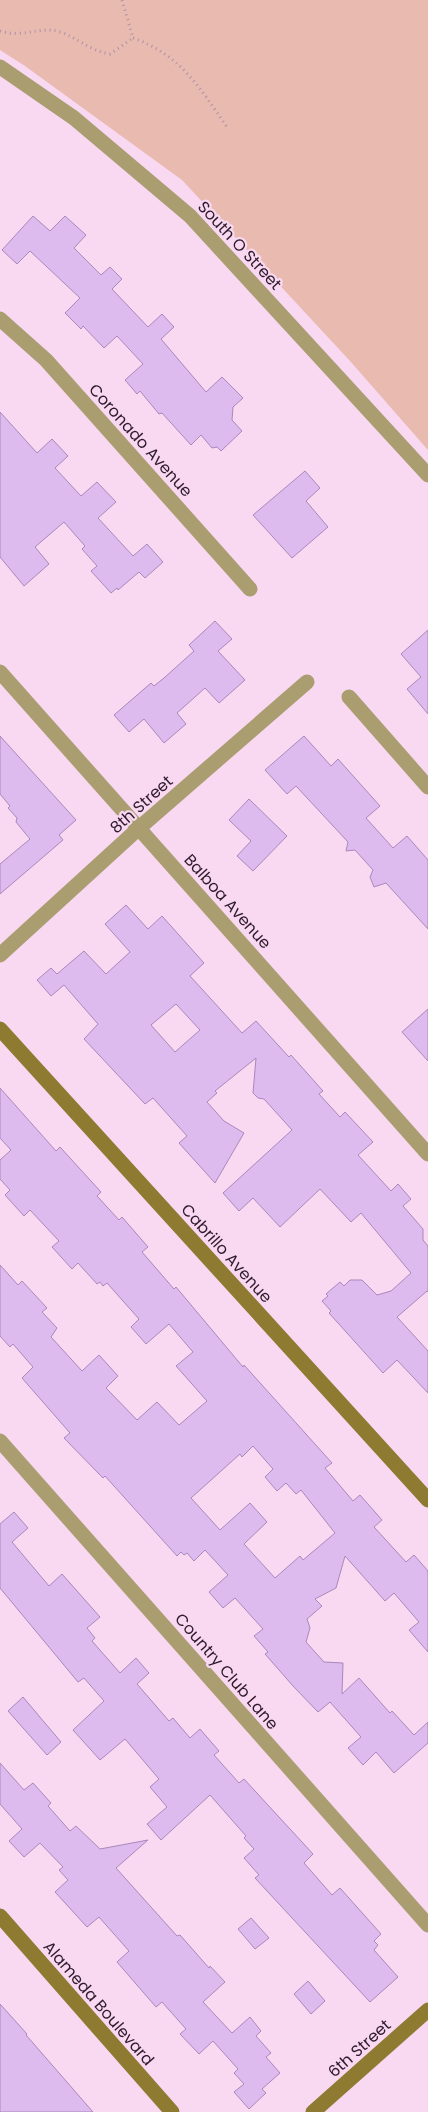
<svg xmlns="http://www.w3.org/2000/svg" width="428" height="2112" font-family="Poppins,sans-serif">
	<rect width="100%" height="100%" fill="#f9d8f2"/>
	<polygon fill="#e9baaf" points="0,0 428,0 428,450 350,361 182,180 25,66 0,50"/>
	<g fill="#ddbbef" stroke="#a988bb" fill-rule="evenodd">
		<polygon points="33,216 50,231 65,216 86,235 74,248 101,275 110,267 122,279 112,289 148,327 162,314 174,327 161,339 206,392 222,377 243,398 233,407 232,420 242,431 221,451 217,447 212,448 201,435 191,445 162,413 159,414 140,391 137,394 125,380 143,364 117,336 104,348 83,326 81,329 65,313 80,298 30,251 17,264 2,250"/>
		<polygon points="0,412 37,453 52,439 68,456 55,468 81,496 97,482 116,502 98,518 133,556 147,544 163,562 145,578 139,572 118,590 117,588 111,593 91,571 97,566 82,549 85,546 64,522 35,547 49,564 24,586 0,557"/>
		<polygon points="305,471 320,488 306,501 328,527 292,558 253,515"/>
		<polygon points="215,621 232,639 218,651 245,680 219,703 205,688 177,713 186,724 164,743 144,719 129,732 114,715 151,683 154,686 164,678 194,651 189,645"/>
		<polygon points="428,630 428,714 407,689 421,677 401,654"/>
		<polygon points="0,736 76,820 59,835 63,840 0,894 0,864 30,839 16,822 17,818 8,808 10,806 0,794"/>
		<polygon points="304,736 331,766 338,759 380,806 366,818 393,848 407,836 428,860 428,929 386,883 374,887 370,877 373,870 355,850 346,851 348,842 296,786 287,794 265,770"/>
		<polygon points="249,799 287,836 253,871 237,856 251,841 229,820"/>
		<path d="M126 905 148 929 162 916 204 963 190 976 242 1033 256 1021 289 1057 291 1055 323 1091 319 1094 340 1117 345 1112 373 1142 358 1155 391 1191 398 1184 411 1199 403 1206 423 1229V1240L428 1246V1292L427 1291 397 1317 428 1351V1393L397 1360 383 1373 329 1313 331 1311 322 1301 328 1296 326 1294 340 1282 344 1286 350 1280H362L377 1295 391 1291 411 1273 361 1213 351 1222 320 1189 280 1227 253 1198 239 1211 223 1193 292 1130 264 1099 258 1098 253 1093 256 1058 215 1091 217 1093 207 1102 224 1121 244 1133 215 1183 179 1143 187 1136 153 1098 145 1104 84 1039 98 1024 64 985 51 996 37 980 51 968 57 974 84 951 106 974 130 952 105 924ZM176 1004 200 1030 175 1052 151 1025Z"/>
		<polygon points="428,1009 428,1061 402,1032"/>
		<path d="M0 1088 56 1151 60 1147 101 1192 97 1196 119 1220 122 1217 148 1247 142 1252 174 1289 176 1287 243 1367 244 1365 332 1463 325 1468 353 1501 360 1495 382 1520 374 1527 406 1562 414 1555 428 1571V1652L409 1630 419 1622 394 1593 385 1601 345 1556 336 1588 315 1599 322 1606 307 1619 310 1628 306 1642 324 1662 343 1663 342 1694 359 1678 390 1713 392 1711 414 1735 428 1722V1743L394 1773 376 1752 363 1765 348 1748 361 1737 330 1702 318 1712 293 1686 265 1654 268 1652 254 1636 263 1629 235 1598 223 1608 209 1592 228 1575 205 1550 194 1561 187 1553 184 1555 181 1552 177 1556 105 1476 103 1478 64 1438 70 1433 22 1378 33 1367 13 1344 10 1347 0 1336V1265L18 1285 22 1281 47 1308 42 1312 57 1328 51 1337 82 1371 99 1355 118 1376 106 1388 137 1420 157 1402 179 1425 207 1401 176 1366 193 1352 169 1324 146 1344 131 1327 139 1319 107 1283 103 1286 100 1282 97 1284 78 1263 72 1269 52 1247 59 1241 30 1210 24 1216 5 1195 10 1190 0 1179V1160L11 1150 0 1138ZM253 1446 273 1469 265 1477 277 1491 286 1483 296 1494 301 1490 335 1533 303 1560 300 1556 275 1578 244 1544 267 1522 250 1503 220 1530 191 1498 240 1454 242 1457Z"/>
		<polygon points="14,1512 28,1528 12,1542 49,1586 62,1574 100,1617 87,1628 95,1638 92,1641 120,1673 136,1658 149,1673 137,1684 169,1721 173,1718 190,1738 200,1729 219,1751 214,1755 239,1783 244,1779 313,1854 304,1863 332,1895 340,1888 381,1934 374,1941 378,1945 374,1950 398,1977 370,2002 255,1878 259,1875 244,1858 254,1849 244,1838 246,1836 210,1795 161,1840 147,1824 167,1807 150,1787 159,1779 125,1739 100,1760 73,1730 104,1701 84,1678 78,1682 0,1588 0,1524"/>
		<polygon points="23,1697 61,1742 47,1755 8,1711"/>
		<polygon points="0,1763 24,1790 33,1783 51,1803 48,1806 70,1831 76,1826 100,1849 148,1840 116,1868 177,1936 180,1935 209,1968 210,1966 225,1982 203,2002 232,2033 250,2017 261,2031 256,2036 271,2053 266,2057 280,2073 262,2089 266,2093 249,2109 234,2092 244,2084 234,2073 238,2069 213,2041 199,2054 180,2034 186,2029 162,2002 156,2007 117,1962 129,1951 99,1917 87,1927 55,1892 68,1880 59,1870 63,1867 40,1843 24,1857 9,1841 22,1829 0,1804"/>
		<polygon points="251,1918 269,1938 255,1949 238,1929"/>
		<polygon points="308,1981 325,2001 311,2014 294,1994"/>
		<polygon points="0,2004 27,2034 26,2035 93,2112 0,2112"/>
	</g>
	<g fill="none" stroke-linecap="round" stroke-linejoin="round">
		<g stroke="#ae92a8" stroke-width="3" stroke-dasharray="1 4" stroke-linecap="butt">
			<polyline points="122,0 133,38"/>
			<path d="M0 31C22 38 38 27 57 31 76 36 87 50 110 54L133 38"/>
			<path d="M133 38C181 55 199 87 227 127"/>
		</g>
		<g stroke="#aa9d70" stroke-width="15">
			<polyline points="0,67 74,118 190,216 428,475"/>
			<polyline points="0,319 46,360 250,589"/>
			<polyline points="0,672 428,1154"/>
			<polyline points="349,697 428,787"/>
			<polyline points="0,955 139,828 307,682"/>
			<polyline points="0,1441 428,1925"/>
		</g>
		<g stroke="#8e7a30" stroke-width="15">
			<polyline points="0,1029 428,1500"/>
			<polyline points="0,1916 172,2112"/>
			<polyline points="313,2112 428,2010"/>
		</g>
	</g>
	<g text-anchor="middle" stroke-width="4.5" stroke-linejoin="round" paint-order="stroke">
		<g font-size="16" fill="#2e1b2b" stroke="#f9d8f2">
			<text transform="translate(240 245) rotate(47)" y="6">South O Street</text>
			<text transform="translate(141 440) rotate(48)" y="6">Coronado Avenue</text>
			<text transform="translate(141 804) rotate(-42)" y="6">8th Street</text>
			<text transform="translate(228 901) rotate(48)" y="6">Balboa Avenue</text>
			<text transform="translate(227 1253) rotate(48)" y="6">Cabrillo Avenue</text>
			<text transform="translate(227 1671) rotate(49)" y="6">Country Club Lane</text>
			<text transform="translate(99 2003) rotate(49)" y="6">Alameda Boulevard</text>
			<text transform="translate(359 2048) rotate(-42)" y="6">6th Street</text>
		</g>
	</g>
</svg>
